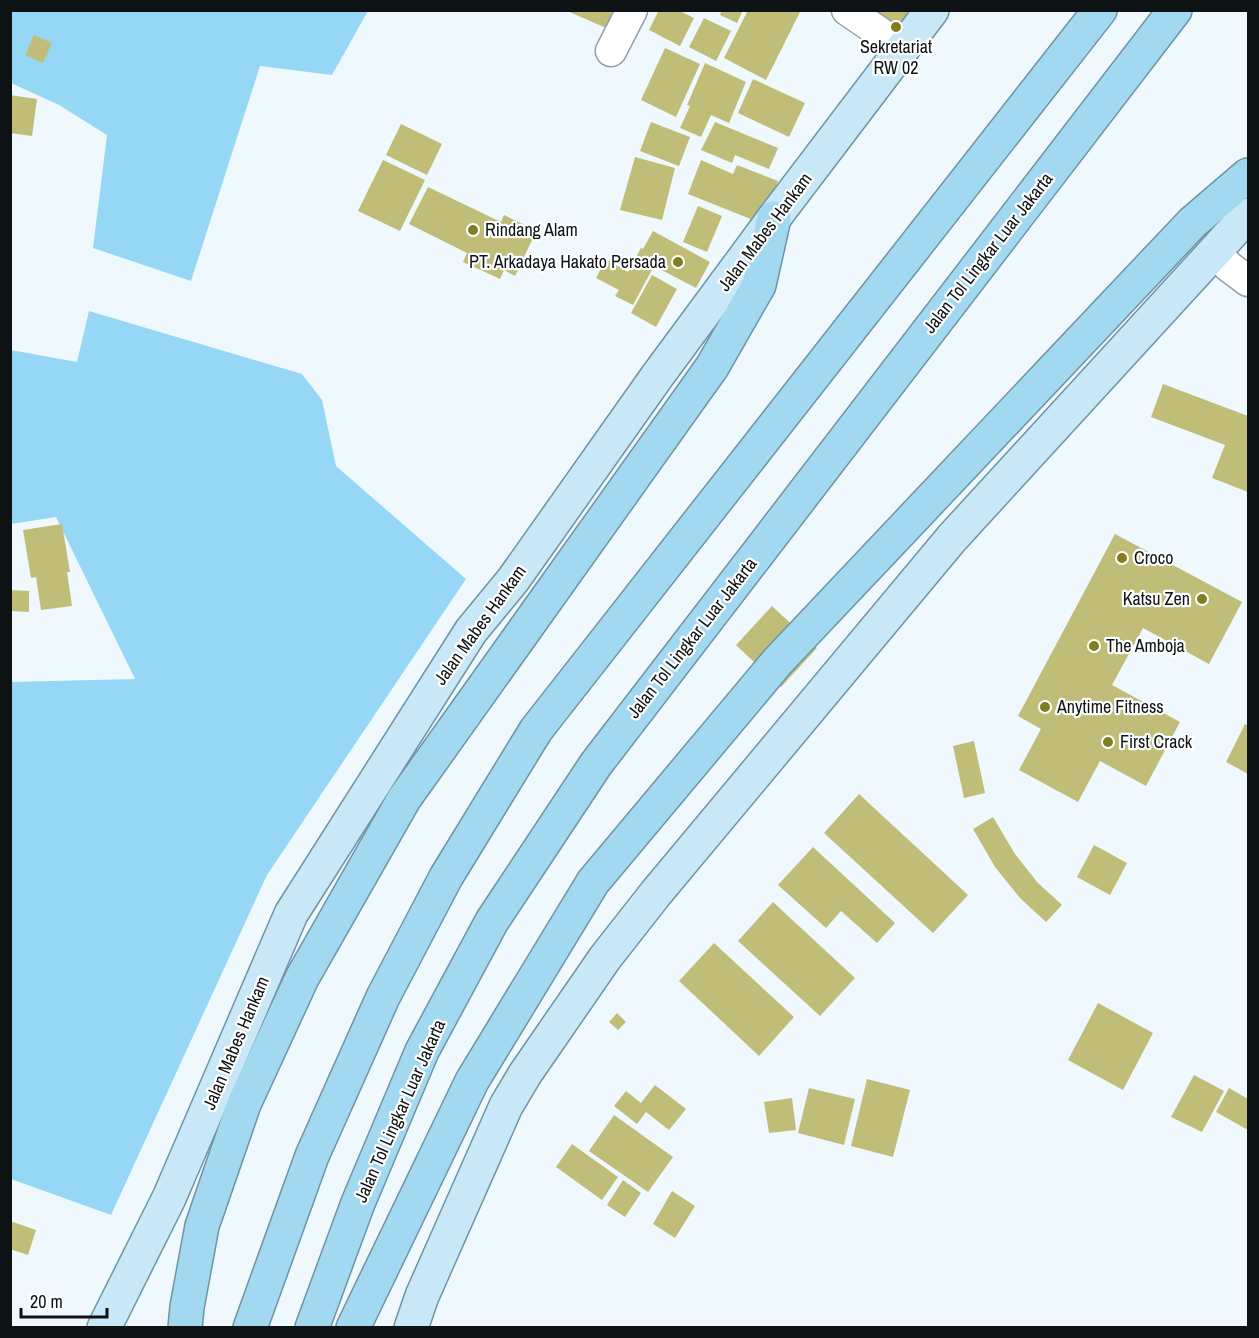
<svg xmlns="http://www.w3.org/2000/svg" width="1259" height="1338" font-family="'Archivo Narrow',sans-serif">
	<rect width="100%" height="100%" fill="#eff9fd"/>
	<g fill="#96d7f6">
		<polygon points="11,11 368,11 332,75 260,66 191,281 93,248 107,135 59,105 11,83"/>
		<polygon points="89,311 302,374 322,400 336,466 466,579 267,875 111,1215 11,1179 10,682 135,679 56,517 11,524 11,350 77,362"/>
	</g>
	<g fill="#c0bd79">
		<polygon points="565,10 613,10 606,28"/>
		<polygon points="659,10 678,10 694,18 680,46 649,30"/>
		<polygon points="722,10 743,10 737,23 720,15"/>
		<polygon points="748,10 801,10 766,80 724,58"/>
		<polygon points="871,10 913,10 901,38"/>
		<polygon points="704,18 731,31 716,61 689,47"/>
		<polygon points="34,35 52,43 43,63 25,55"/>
		<polygon points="665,48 700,64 676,117 641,100"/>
		<polygon points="705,63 746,82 729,123 711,115 701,137 680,128 690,106 687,105"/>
		<polygon points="753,79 805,103 789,137 738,113"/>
		<polygon points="10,95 37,99 32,136 10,133"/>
		<polygon points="651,122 690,137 679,166 640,151"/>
		<polygon points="715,122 778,148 769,169 735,155 732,163 701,150"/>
		<polygon points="401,124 442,144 427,175 386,155"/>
		<polygon points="635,157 675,168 662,220 620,210"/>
		<polygon points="383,160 425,180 400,231 358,211"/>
		<polygon points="701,160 733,174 737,165 778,181 770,201 767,200 758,222 688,194"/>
		<polygon points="428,187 501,222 504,215 527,226 523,234 533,238 515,276 504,270 500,279 463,262 467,253 409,224"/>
		<polygon points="698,206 722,216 707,252 683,242"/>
		<polygon points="653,231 710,262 696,288 654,266 633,305 615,296 619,290 596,278 606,259 628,272 641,248 643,249"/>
		<polygon points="652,275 677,289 656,327 631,313"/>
		<polygon points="1163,384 1248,416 1248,492 1212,478 1225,445 1151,417"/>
		<polygon points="62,524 70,572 67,572 72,606 41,610 36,577 31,578 23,530"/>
		<polygon points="1115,534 1242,602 1209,664 1143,628 1112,685 1180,722 1146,786 1100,761 1078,802 1019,770 1041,729 1018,716"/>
		<polygon points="10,590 29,591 29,612 10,611"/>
		<polygon points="772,606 817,648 781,687 736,645"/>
		<polygon points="1245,724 1248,726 1248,774 1226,762"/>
		<polygon points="974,741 985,793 964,798 953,746"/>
		<polygon points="859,794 968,895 933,933 824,833"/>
		<polygon points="993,817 1015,854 1037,882 1062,905 1046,922 1020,898 995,867 973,829"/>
		<polygon points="1094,845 1127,863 1110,895 1077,877"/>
		<polygon points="813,847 895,923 877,943 841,911 826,928 778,885"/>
		<polygon points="773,902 855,978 820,1016 738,941"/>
		<polygon points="714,943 794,1017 759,1056 679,981"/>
		<polygon points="1098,1003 1153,1033 1123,1090 1068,1060"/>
		<polygon points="617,1013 626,1022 618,1030 609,1022"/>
		<polygon points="1194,1075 1224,1091 1202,1132 1171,1117"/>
		<polygon points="867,1079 910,1090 893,1157 851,1146"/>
		<polygon points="655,1085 686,1109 669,1130 646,1112 637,1124 614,1106 626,1091 641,1103"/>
		<polygon points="809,1088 855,1099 844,1145 798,1133"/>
		<polygon points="1229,1088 1248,1099 1248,1130 1216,1112"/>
		<polygon points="792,1098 796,1130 769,1133 764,1102"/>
		<polygon points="614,1115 673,1157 648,1192 589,1151"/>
		<polygon points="572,1144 618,1177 602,1200 556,1167"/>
		<polygon points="623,1180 641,1193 625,1217 607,1205"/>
		<polygon points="672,1191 695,1206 675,1238 653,1224"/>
		<polygon points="10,1221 36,1230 28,1255 10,1249"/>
	</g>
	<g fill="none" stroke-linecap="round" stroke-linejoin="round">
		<g stroke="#92a0a8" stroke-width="33">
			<g id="minor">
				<polyline points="847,10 904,49"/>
				<polyline points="611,51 632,10"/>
				<polyline points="1215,252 1228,266 1248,281"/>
			</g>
		</g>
		<g stroke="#6e93a4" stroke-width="36">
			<g id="major">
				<polyline points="104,1328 169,1198 291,914 471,631 513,580 658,375 774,218 932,10"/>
				<polyline points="411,1328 422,1296 506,1106 525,1074 605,958 656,893 952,538 1248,215"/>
			</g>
		</g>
		<g stroke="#6e93a4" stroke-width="36">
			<g id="highway">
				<polyline points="185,1328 187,1307 202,1226 244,1104 302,978 404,799 712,367 759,285 774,218"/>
				<polyline points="250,1328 312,1156 383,997 446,877 536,730 1100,10"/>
				<polyline points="312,1328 358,1203 422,1051 492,921 596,764 1175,10"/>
				<polyline points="353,1328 472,1081 593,882 778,661 1192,223 1248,175"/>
			</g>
		</g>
		<use href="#minor" stroke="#fff" stroke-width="30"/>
		<use href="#major" stroke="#c8e8f7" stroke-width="33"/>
		<use href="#highway" stroke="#a3d8f1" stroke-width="33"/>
	</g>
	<g fill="#827c23" stroke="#fff" stroke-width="2">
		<circle cx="896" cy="27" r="6"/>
		<circle cx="473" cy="230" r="6"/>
		<circle cx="678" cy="262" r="6"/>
		<circle cx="1122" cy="558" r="6"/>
		<circle cx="1202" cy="599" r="6"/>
		<circle cx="1094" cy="646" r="6"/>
		<circle cx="1045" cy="707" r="6"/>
		<circle cx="1108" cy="742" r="6"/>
	</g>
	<g text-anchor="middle" stroke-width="4.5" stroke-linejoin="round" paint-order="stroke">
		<g font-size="18" fill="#0d1315" stroke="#fff" text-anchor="start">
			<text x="896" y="53" text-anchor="middle">Sekretariat<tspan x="896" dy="21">RW 02</tspan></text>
			<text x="485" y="236">Rindang Alam</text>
			<text x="666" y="268" text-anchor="end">PT. Arkadaya Hakato Persada</text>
			<text x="1134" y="564">Croco</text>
			<text x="1190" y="605" text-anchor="end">Katsu Zen</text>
			<text x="1106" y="652">The Amboja</text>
			<text x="1057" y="713">Anytime Fitness</text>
			<text x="1120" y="748">First Crack</text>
		</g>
		<g font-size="18" fill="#0d1315" stroke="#fff">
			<text transform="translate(765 232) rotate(-53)" y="6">Jalan Mabes Hankam</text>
			<text transform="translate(988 253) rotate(-52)" y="6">Jalan Tol Lingkar Luar Jakarta</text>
			<text transform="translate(480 625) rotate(-54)" y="6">Jalan Mabes Hankam</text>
			<text transform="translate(692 638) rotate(-52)" y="6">Jalan Tol Lingkar Luar Jakarta</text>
			<text transform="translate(236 1043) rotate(-67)" y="6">Jalan Mabes Hankam</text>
			<text transform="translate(400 1111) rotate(-66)" y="6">Jalan Tol Lingkar Luar Jakarta</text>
		</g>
	</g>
	<rect width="1259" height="1338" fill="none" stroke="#0d1315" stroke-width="24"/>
	<path d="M21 1308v9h86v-9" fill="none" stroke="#0d1315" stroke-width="3"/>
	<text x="30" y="1308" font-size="18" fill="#0d1315" stroke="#ffffff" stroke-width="4.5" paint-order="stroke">20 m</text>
</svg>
